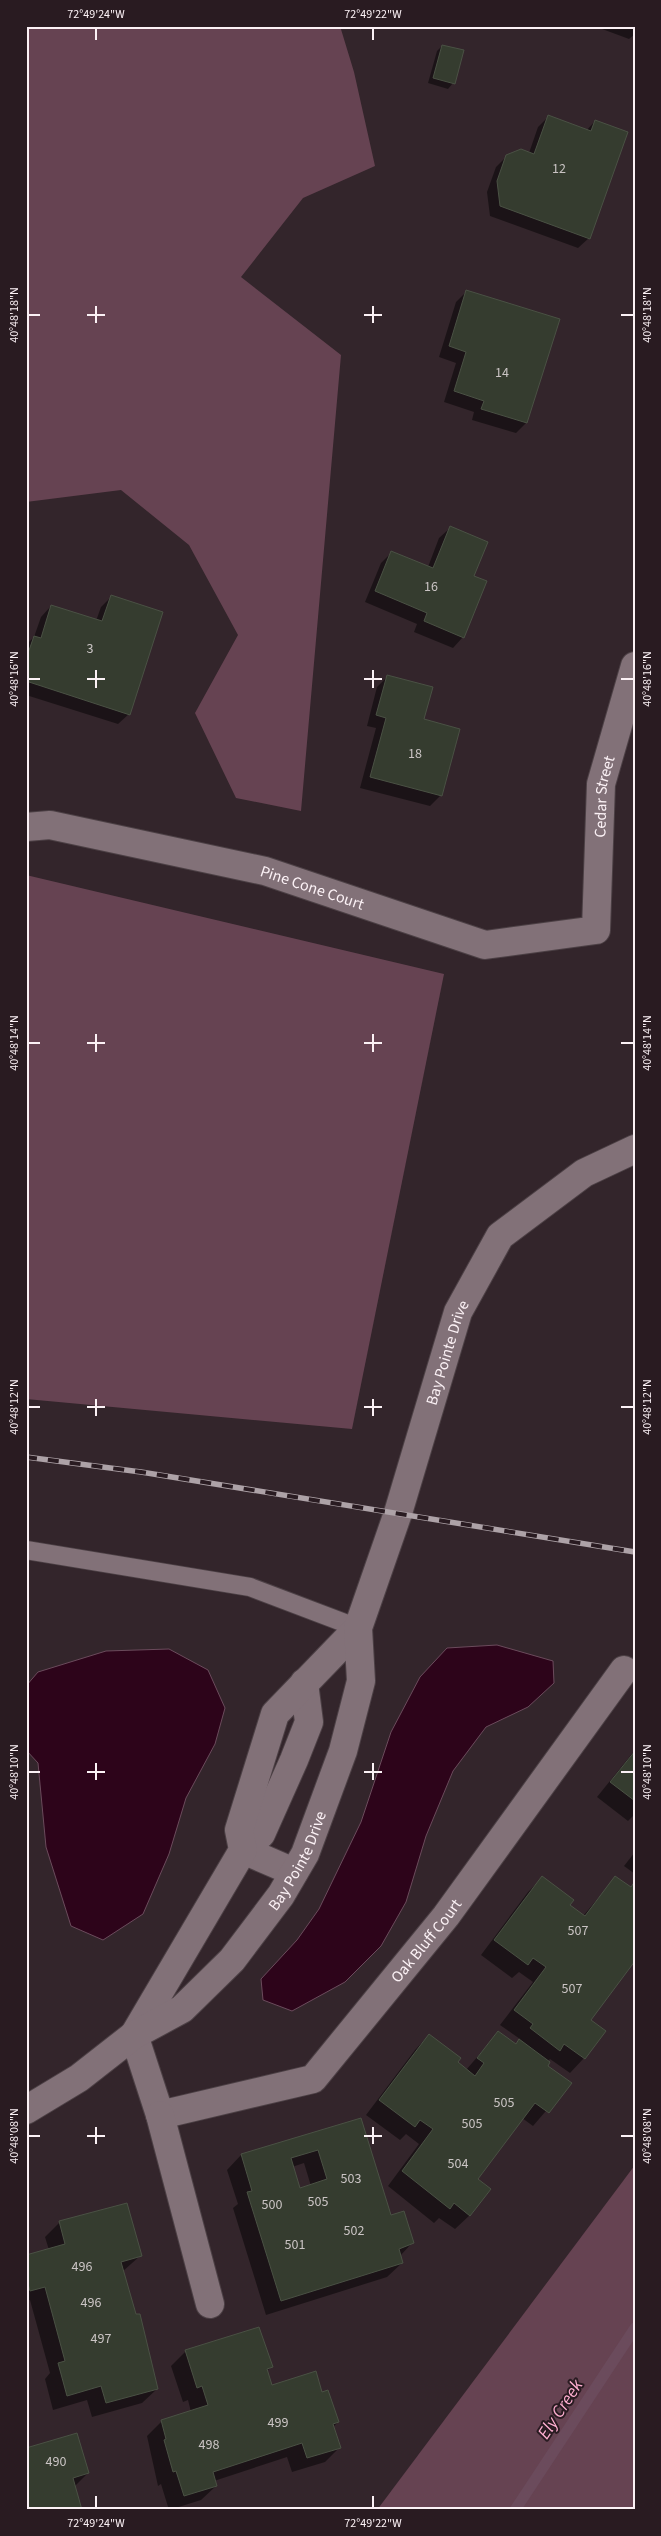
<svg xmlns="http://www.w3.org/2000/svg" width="661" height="2536" font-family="'Source Sans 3',sans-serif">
	<rect width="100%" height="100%" fill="#33252b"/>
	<g fill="#664352">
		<polygon points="26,26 340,26 354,72 375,166 303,198 241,277 341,355 301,811 236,798 195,713 238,635 189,545 121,490 26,502"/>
		<polygon points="26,875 444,974 352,1429 26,1399"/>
		<polygon points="635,2165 635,2510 377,2510"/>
	</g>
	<g fill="#2d041a" stroke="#6b4b5c">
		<polygon points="497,1645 553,1661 554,1683 528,1707 486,1727 453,1771 426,1836 406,1902 381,1946 345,1982 292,2011 263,2000 261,1979 297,1940 319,1909 361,1822 391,1732 420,1677 447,1648"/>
		<polygon points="169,1649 208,1670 225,1708 215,1744 186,1798 169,1854 143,1914 103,1940 71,1926 46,1847 38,1763 26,1750 26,1686 38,1672 106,1651"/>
	</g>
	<g fill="#0007" fill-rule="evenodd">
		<polygon points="594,26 635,26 635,34 629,39"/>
		<polygon points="442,46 453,83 448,89 428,83 437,51"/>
		<polygon points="548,117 586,131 595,121 589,238 578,248 490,216 487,192 496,167 507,156 529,153 538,127"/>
		<polygon points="467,291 559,320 526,423 516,433 472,420 474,412 444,402 456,363 439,357 456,302"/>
		<polygon points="450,528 473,576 463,637 453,648 414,632 417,624 365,602 381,563 392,552 428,567 439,538"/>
		<polygon points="111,597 129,714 118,724 26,695 26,645 34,637 41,617 51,606 96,621 101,607"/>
		<polygon points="388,676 422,720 458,730 440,796 430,806 360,788 376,728 367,726 377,687"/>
		<polygon points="635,1750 635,1814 628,1821 597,1797"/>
		<polygon points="635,1852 635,1874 624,1866"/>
		<polygon points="616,1877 630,1888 635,1883 589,2021 584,2058 570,2073 550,2059 547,2062 546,2066 570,2083 533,2126 522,2118 476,2179 470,2215 455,2229 439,2218 434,2223 388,2186 419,2144 406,2134 400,2140 366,2115 415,2050 429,2035 466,2070 498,2033 515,2045 520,2039 500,2025 533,1982 519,1972 512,1978 481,1955 528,1892 542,1878 568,1905 583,1916"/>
		<path d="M360 2119 390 2216 412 2243 400 2256 402 2263 387 2277 266 2315 233 2208 238 2204 227 2170 241 2155ZM304 2163 311 2186 299 2189 292 2167Z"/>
		<polygon points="60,2222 140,2256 122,2272 157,2389 142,2403 92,2417 87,2400 53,2410 45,2379 50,2373 30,2300 26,2301 26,2256 49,2250 45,2237"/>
		<polygon points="186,2351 271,2367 266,2372 271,2387 321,2393 338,2422 333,2427 339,2448 325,2462 292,2472 287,2457 214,2481 216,2486 201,2500 169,2510 161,2484 158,2486 147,2436 162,2421 191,2412 188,2400 183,2402 171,2366"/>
		<polygon points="26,2449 88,2473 74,2487"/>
	</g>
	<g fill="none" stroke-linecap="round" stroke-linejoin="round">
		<polyline stroke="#6b4b5c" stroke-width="11" points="515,2510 635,2328"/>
	</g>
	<g fill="#353c2f" stroke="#4a5144" fill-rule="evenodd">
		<polygon points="442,45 464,50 455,84 433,78"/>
		<polygon points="548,115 591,131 595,120 628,132 590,239 500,206 497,181 506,155 521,149 534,154"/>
		<polygon points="466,290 560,319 527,423 481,409 484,401 454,391 466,352 449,346"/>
		<polygon points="450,526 488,542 474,576 487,581 464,638 424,621 427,613 375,591 391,551 433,568"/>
		<polygon points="111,595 163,612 130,715 26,681 26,659 34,636 41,638 51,605 102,621"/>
		<polygon points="387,675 433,687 424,719 460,729 442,796 370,777 386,718 376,715"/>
		<polygon points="635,1751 635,1801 610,1782"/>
		<polygon points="542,1876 574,1900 570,1905 585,1916 615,1876 631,1887 635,1881 635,1961 591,2020 606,2031 585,2059 564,2044 560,2051 530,2028 533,2024 514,2010 546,1967 533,1958 528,1965 494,1940"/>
		<polygon points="498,2031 516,2044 519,2039 550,2062 548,2066 572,2083 549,2113 535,2103 478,2179 491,2189 470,2216 454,2203 450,2209 402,2171 433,2129 420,2120 415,2127 379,2100 429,2034 461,2058 458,2062 475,2076 484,2063 477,2058"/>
		<path d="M361 2118 391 2215 404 2211 414 2243 399 2249 403 2263 281 2301 247 2192 252 2191 241 2154ZM318 2150 327 2179 300 2188 291 2158Z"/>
		<polygon points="127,2203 142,2256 121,2262 136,2314 140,2314 158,2389 106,2403 101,2386 67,2396 58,2363 65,2361 45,2287 30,2291 26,2277 26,2255 65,2244 59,2221"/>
		<polygon points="259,2327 273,2367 267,2369 272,2385 316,2371 322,2392 328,2390 339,2422 333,2424 341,2448 307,2458 302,2443 213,2472 217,2486 184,2496 176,2471 173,2472 164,2440 166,2439 161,2420 208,2405 202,2386 197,2388 185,2350"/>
		<polygon points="77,2433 89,2473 73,2478 82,2510 26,2510 26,2448"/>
	</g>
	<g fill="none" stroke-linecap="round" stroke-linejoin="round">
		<g stroke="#4c4045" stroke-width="20">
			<polyline id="lane" points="26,1550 250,1587 358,1628"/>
		</g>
		<g stroke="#4c4045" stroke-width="30">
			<g id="street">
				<path id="s1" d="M26 827 50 825 265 871 485 945 596 930 601 784 635 666"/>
				<polyline points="294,1872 243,1850 261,1834 294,1760 309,1722 304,1683"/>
				<path id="s2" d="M134 2035 160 2115 313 2079 446 1916 624 1670"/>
				<polyline points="134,2035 243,1850 239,1830 275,1714 358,1628"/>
				<path id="s3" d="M26 2110 79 2078 134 2035 182 2009 232 1960 281 1895 305 1854 343 1751 361 1681 358 1628 398 1513 458 1312 500 1236 584 1173 635 1149"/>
				<polyline points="160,2115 210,2304"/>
			</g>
		</g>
		<use href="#lane" stroke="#827178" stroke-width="18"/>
		<use href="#street" stroke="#827178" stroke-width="28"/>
		<g stroke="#ada2a7" stroke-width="5.5">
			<polyline id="rail" points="26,1457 141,1472 635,1552"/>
		</g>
		<use href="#rail" stroke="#291b21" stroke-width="4" stroke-dasharray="11" stroke-linecap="butt"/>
	</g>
	<path fill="none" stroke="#fbf1f5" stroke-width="2" d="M96 28V40M373 28V40M96 306V323M373 306V323M28 315H40M87 315H105M364 315H382M621 315H634M96 670V688M373 670V688M28 679H40M87 679H105M364 679H382M621 679H634M96 1034V1052M373 1034V1052M28 1043H40M87 1043H105M364 1043H382M621 1043H634M96 1399V1416M373 1399V1416M28 1407H40M87 1407H105M364 1407H382M621 1407H634M96 1763V1780M373 1763V1780M28 1772H40M87 1772H105M364 1772H382M621 1772H634M96 2127V2144M373 2127V2144M28 2136H40M87 2136H105M364 2136H382M621 2136H634M96 2496V2508M373 2496V2508"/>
	<g text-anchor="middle" stroke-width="4" stroke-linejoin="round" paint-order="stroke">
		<g font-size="14" fill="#cac4c4">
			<text x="559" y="173">12</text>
			<text x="502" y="377">14</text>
			<text x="431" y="591">16</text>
			<text x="90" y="653">3</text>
			<text x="415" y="758">18</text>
			<text x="578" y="1935">507</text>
			<text x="572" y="1993">507</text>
			<text x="504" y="2107">505</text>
			<text x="472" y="2128">505</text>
			<text x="458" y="2168">504</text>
			<text x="351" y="2183">503</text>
			<text x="318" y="2206">505</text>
			<text x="272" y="2209">500</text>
			<text x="354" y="2235">502</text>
			<text x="295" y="2249">501</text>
			<text x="82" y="2271">496</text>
			<text x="91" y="2307">496</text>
			<text x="101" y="2343">497</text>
			<text x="278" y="2427">499</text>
			<text x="209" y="2449">498</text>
			<text x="56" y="2466">490</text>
		</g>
		<g font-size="16" fill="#fbf1f5" stroke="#291b21">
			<text dy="6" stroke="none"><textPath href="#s1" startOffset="722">Cedar Street</textPath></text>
			<text dy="6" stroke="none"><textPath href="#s1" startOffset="294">Pine Cone Court</textPath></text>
			<text dy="6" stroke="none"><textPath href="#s3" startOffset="910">Bay Pointe Drive</textPath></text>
			<text dy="6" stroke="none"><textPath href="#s3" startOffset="376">Bay Pointe Drive</textPath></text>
			<text dy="6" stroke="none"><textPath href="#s2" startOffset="420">Oak Bluff Court</textPath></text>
		</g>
		<g font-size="18" font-style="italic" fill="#ffafd1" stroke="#291b21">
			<text transform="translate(560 2409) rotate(-57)" y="6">Ely Creek</text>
		</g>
	</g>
	<rect width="661" height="2536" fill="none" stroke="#291b21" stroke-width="55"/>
	<rect x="28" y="28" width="606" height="2480" fill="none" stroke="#fbf1f5" stroke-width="2"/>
	<g font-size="12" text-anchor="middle" fill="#fbf1f5">
		<text x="96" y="18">72°49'24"W</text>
		<text x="373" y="18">72°49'22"W</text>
		<text transform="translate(14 315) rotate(-90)" y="4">40°48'18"N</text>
		<text transform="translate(647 315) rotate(-90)" y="4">40°48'18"N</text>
		<text transform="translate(14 679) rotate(-90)" y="4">40°48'16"N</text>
		<text transform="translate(647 679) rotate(-90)" y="4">40°48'16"N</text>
		<text transform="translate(14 1043) rotate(-90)" y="4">40°48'14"N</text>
		<text transform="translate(647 1043) rotate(-90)" y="4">40°48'14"N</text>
		<text transform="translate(14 1407) rotate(-90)" y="4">40°48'12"N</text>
		<text transform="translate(647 1407) rotate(-90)" y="4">40°48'12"N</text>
		<text transform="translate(14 1772) rotate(-90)" y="4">40°48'10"N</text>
		<text transform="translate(647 1772) rotate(-90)" y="4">40°48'10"N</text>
		<text transform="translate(14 2136) rotate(-90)" y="4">40°48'08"N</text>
		<text transform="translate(647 2136) rotate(-90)" y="4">40°48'08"N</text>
		<text x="96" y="2527">72°49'24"W</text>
		<text x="373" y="2527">72°49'22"W</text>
	</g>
</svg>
